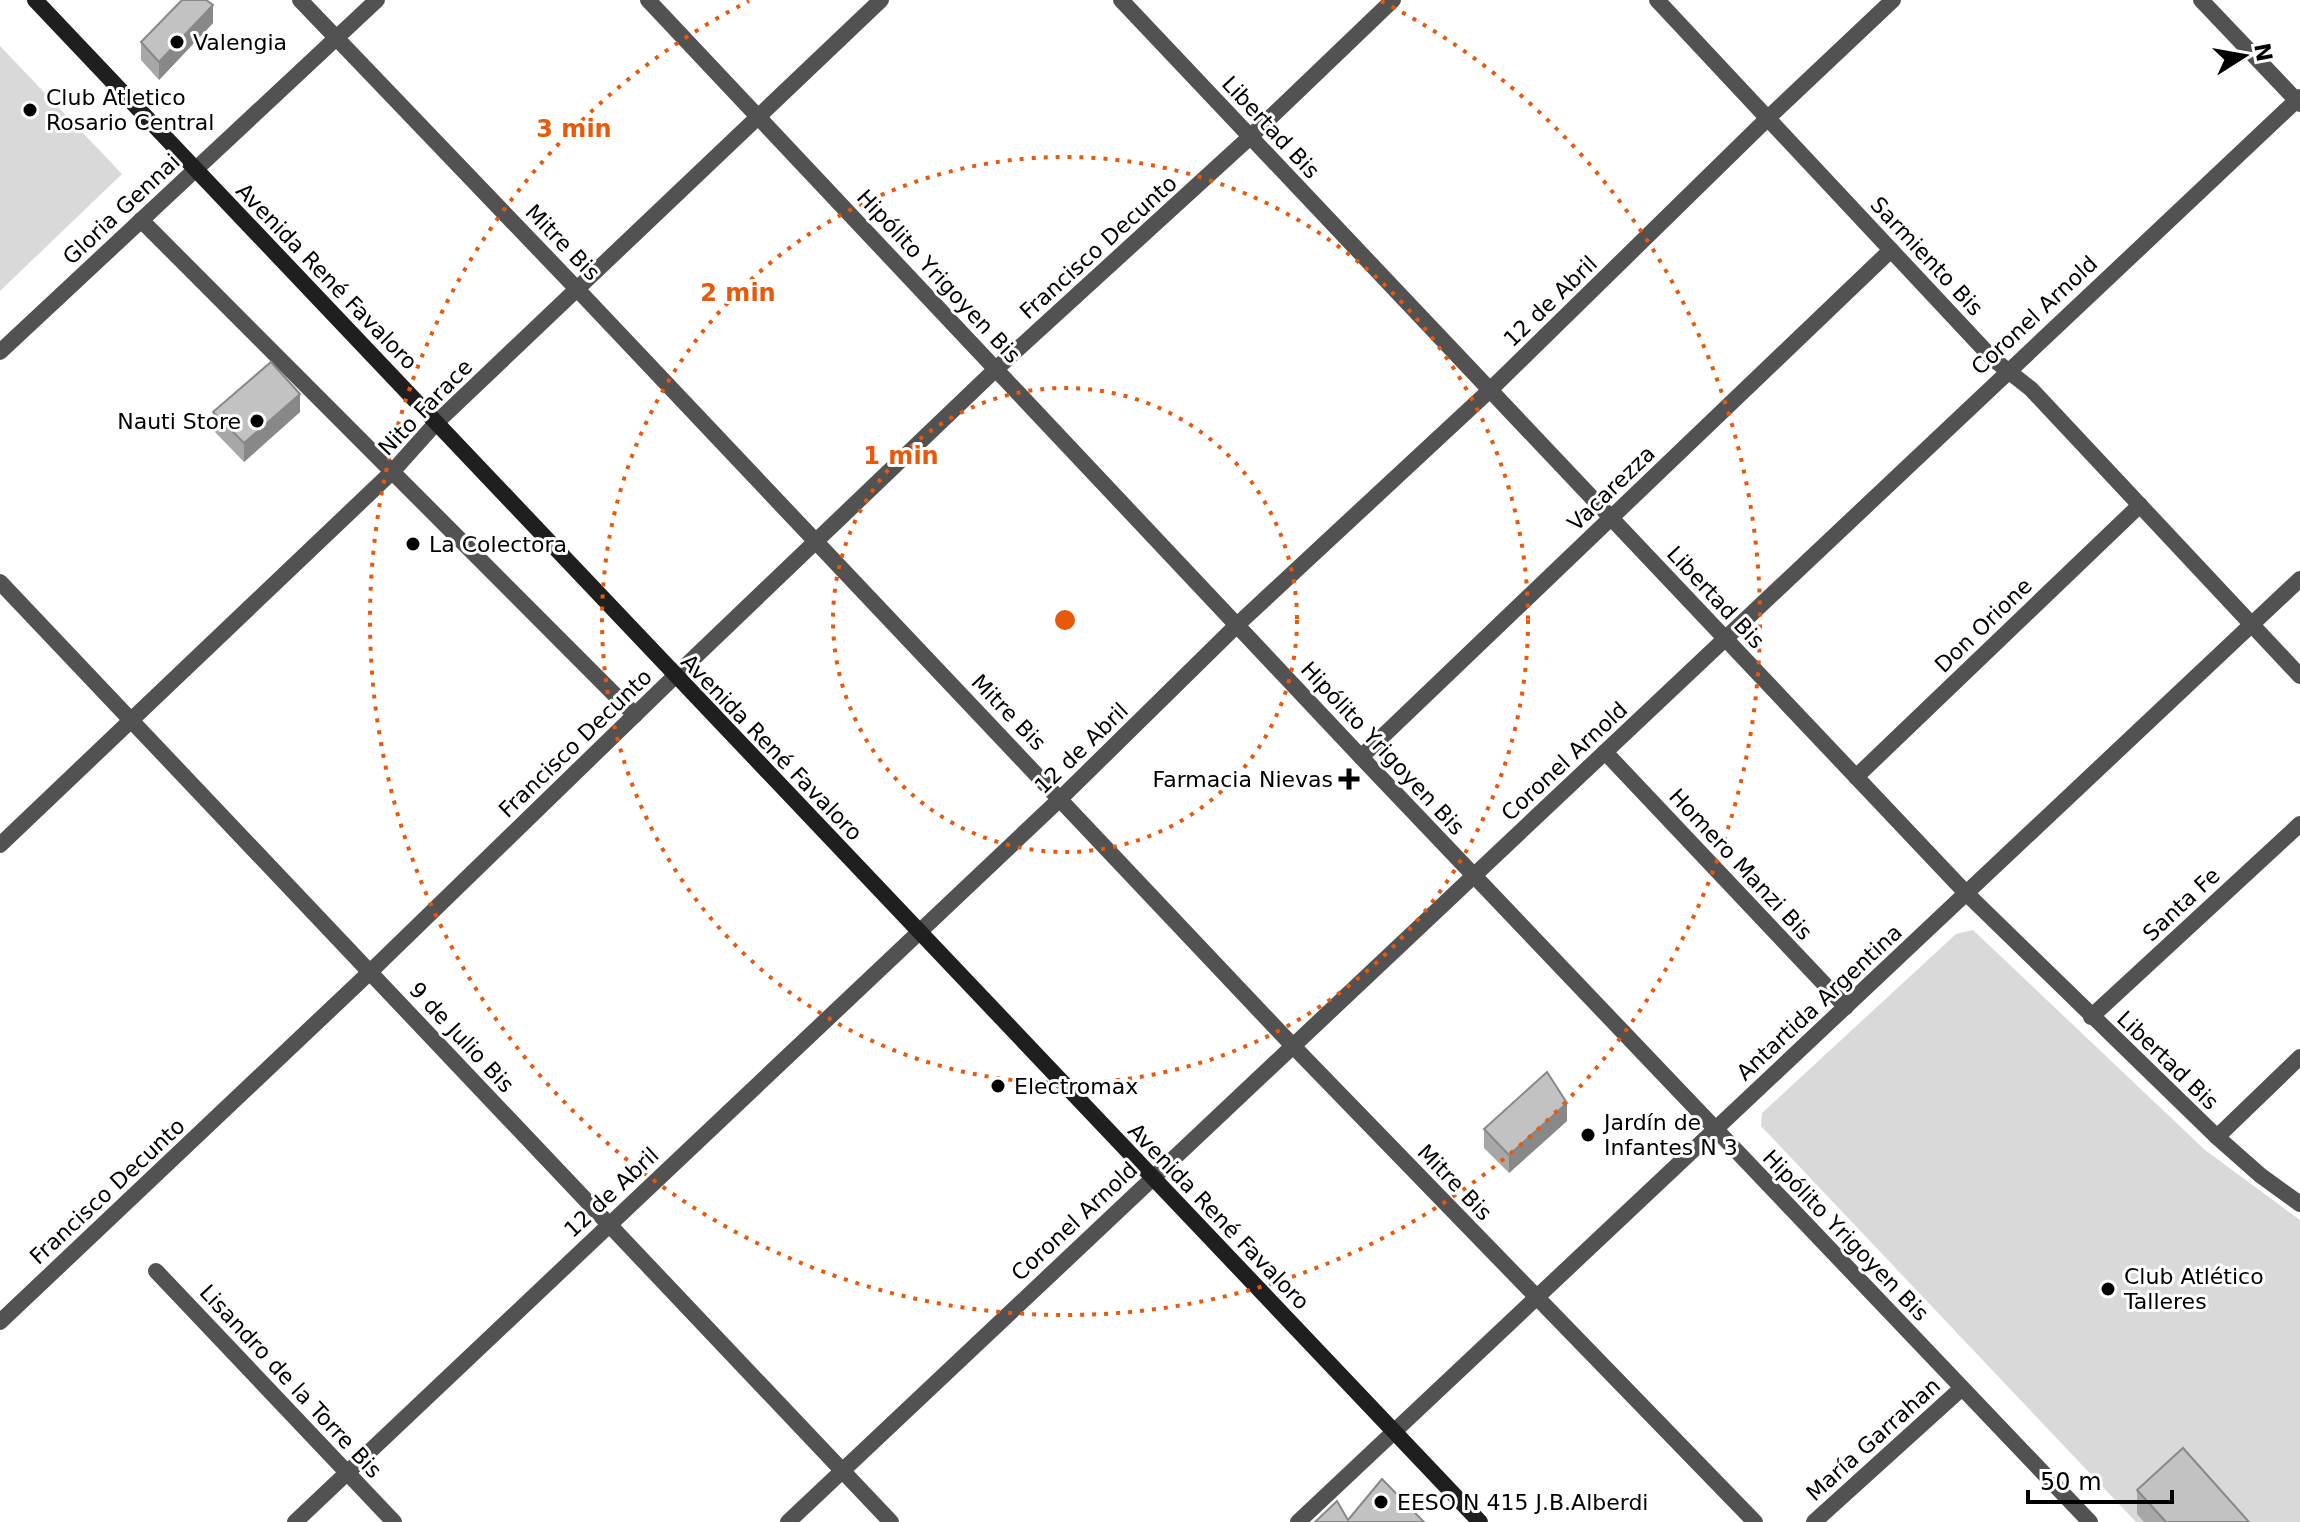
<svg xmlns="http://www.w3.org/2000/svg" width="2300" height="1522" font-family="'DejaVu Sans',sans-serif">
	<rect width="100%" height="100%" fill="#fff"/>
	<g fill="#d9d9d9">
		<polygon points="0,46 122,174 0,291"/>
		<polygon points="1973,930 2205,1150 2300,1220 2300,1522 2136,1522 1761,1126 1762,1113 1956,934"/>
	</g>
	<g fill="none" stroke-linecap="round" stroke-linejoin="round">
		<g stroke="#525252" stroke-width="16">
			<polyline points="300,0 577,289 1293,1046 1755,1522"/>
			<polyline points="648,0 1361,757 2090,1522"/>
			<polyline points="1121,0 1966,893 2217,1137 2260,1175 2300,1204"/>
			<polyline points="1657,0 1993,359 2031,389 2300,676"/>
			<polyline points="2201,0 2300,104"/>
			<polyline points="141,220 635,715"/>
			<polyline points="0,352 377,0"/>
			<polyline points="0,582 891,1522"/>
			<polyline points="1605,752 1846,1007"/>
			<polyline points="1361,757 1891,250"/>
			<polyline points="1856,777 2140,505"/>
			<polyline points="0,845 393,471 436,423 881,0"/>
			<polyline points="2091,1017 2300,824"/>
			<polyline points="2217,1137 2300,1057"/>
			<polyline points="156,1271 394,1522"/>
			<polyline points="0,1322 370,972 675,676 996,369 1250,137 1393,0"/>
			<polyline points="295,1522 1061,798 1237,625 1490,390 1768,118 1893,0"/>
			<polyline points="788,1522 2300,97"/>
			<polyline points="1298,1522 2300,579"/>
			<polyline points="1814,1522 1962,1388"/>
		</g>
		<polyline stroke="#1f1f1f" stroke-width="16" points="35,0 1480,1522"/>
	</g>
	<g fill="#a7a7a7">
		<polygon points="213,23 159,80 141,60 141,42"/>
		<polygon points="213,412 300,412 244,462 213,430"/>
		<polygon points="1567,1121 1509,1173 1484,1148 1484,1129"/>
		<polygon points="2137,1490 2249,1522 2144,1522 2137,1514"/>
	</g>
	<g fill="#888">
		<polygon points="213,5 213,23 159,80 159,62"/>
		<polygon points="300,394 300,412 244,462 244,443"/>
		<polygon points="1567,1103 1567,1121 1509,1173 1509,1155"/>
	</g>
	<g fill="#c2c2c2" stroke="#888" stroke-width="2">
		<polygon points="182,0 206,0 213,5 159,62 141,42"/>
		<polygon points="271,362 300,394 244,443 213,412"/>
		<polygon points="1547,1072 1567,1103 1509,1155 1484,1129"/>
		<polygon points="2183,1448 2249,1522 2166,1522 2137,1490"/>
		<polygon points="1382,1479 1424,1522 1315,1522 1337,1501 1348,1520"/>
	</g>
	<g fill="none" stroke="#e8590c" stroke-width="4" stroke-dasharray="4 8">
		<circle cx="1065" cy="620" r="232"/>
		<circle cx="1065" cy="620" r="463"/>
		<path d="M1381 1A695 695 0 1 1 749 1"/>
	</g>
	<g fill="#000" stroke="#fff" stroke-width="3">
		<circle cx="177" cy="42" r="8"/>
		<circle cx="30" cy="110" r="8"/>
		<circle cx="257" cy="421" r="8"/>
		<circle cx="413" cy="544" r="8"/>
		<path d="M1345 767h8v8h8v8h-8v8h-8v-8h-8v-8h8z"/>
		<circle cx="998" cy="1086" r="8"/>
		<circle cx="1588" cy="1135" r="8"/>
		<circle cx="2108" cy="1289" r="8"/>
		<circle cx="1381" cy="1502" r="8"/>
	</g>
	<g text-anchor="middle" stroke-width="6" stroke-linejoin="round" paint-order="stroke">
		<g font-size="22" fill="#000" stroke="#fff" text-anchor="start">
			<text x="193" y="50">Valengia</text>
			<text x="46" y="105">Club Atletico<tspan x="46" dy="25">Rosario Central</tspan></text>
			<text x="241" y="429" text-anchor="end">Nauti Store</text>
			<text x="429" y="552">La Colectora</text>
			<text x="1333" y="787" text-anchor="end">Farmacia Nievas</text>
			<text x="1014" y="1094">Electromax</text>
			<text x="1604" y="1130">Jardín de<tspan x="1604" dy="25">Infantes N 3</tspan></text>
			<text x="2124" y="1284">Club Atlético<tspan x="2124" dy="25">Talleres</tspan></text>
			<text x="1397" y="1510">EESO N 415 J.B.Alberdi</text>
		</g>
		<g font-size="22" fill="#000" stroke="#fff">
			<text transform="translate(1271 127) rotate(47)" y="8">Libertad Bis</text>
			<text transform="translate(121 209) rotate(-43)" y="8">Gloria Gennai</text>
			<text transform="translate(563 242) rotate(46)" y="8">Mitre Bis</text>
			<text transform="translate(1098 247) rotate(-42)" y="8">Francisco Decunto</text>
			<text transform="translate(1927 256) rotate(47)" y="8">Sarmiento Bis</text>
			<text transform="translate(327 276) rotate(46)" y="8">Avenida René Favaloro</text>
			<text transform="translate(939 276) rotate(47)" y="8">Hipólito Yrigoyen Bis</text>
			<text transform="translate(1550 301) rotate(-44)" y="8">12 de Abril</text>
			<text transform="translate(2034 315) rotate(-43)" y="8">Coronel Arnold</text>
			<text transform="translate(425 407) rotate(-46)" y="8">Nito Farace</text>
			<text transform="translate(1611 488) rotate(-44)" y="8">Vacarezza</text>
			<text transform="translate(1716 597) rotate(47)" y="8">Libertad Bis</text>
			<text transform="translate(1983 625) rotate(-44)" y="8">Don Orione</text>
			<text transform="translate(1009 712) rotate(46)" y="8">Mitre Bis</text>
			<text transform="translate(575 743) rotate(-44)" y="8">Francisco Decunto</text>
			<text transform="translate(772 747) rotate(46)" y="8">Avenida René Favaloro</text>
			<text transform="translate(1081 748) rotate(-44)" y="8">12 de Abril</text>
			<text transform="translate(1383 748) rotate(47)" y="8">Hipólito Yrigoyen Bis</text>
			<text transform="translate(1564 761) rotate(-43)" y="8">Coronel Arnold</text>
			<text transform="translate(1741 864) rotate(47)" y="8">Homero Manzi Bis</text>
			<text transform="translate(2181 904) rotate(-43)" y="8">Santa Fe</text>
			<text transform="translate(1819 1002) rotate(-43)" y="8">Antartida Argentina</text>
			<text transform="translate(462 1037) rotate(47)" y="8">9 de Julio Bis</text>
			<text transform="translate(2168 1060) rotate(44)" y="8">Libertad Bis</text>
			<text transform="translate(1455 1182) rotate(46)" y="8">Mitre Bis</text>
			<text transform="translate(107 1191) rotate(-43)" y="8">Francisco Decunto</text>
			<text transform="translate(611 1192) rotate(-43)" y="8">12 de Abril</text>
			<text transform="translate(1219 1216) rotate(46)" y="8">Avenida René Favaloro</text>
			<text transform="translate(1074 1221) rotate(-43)" y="8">Coronel Arnold</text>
			<text transform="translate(1846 1235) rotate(46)" y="8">Hipólito Yrigoyen Bis</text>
			<text transform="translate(291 1381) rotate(47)" y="8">Lisandro de la Torre Bis</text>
			<text transform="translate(1873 1439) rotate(-42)" y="8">María Garrahan</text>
		</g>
	</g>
	<circle cx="1065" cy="620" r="12" fill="#e8590c" stroke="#fff" stroke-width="4"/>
	<g font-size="24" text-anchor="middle" font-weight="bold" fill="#e8590c" stroke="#fff" stroke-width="6" stroke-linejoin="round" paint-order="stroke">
		<text x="574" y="137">3 min</text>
		<text x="738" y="301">2 min</text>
		<text x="901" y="464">1 min</text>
	</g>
	<g transform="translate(2244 56) rotate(79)" stroke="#ffffff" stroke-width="6" paint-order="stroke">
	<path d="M0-6L14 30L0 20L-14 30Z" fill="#000000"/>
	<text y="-12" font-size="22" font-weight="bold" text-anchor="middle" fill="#000000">N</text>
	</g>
	<path d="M2028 1490v12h144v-12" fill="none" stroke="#000000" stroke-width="4"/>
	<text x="2040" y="1490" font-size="24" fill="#000000" stroke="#ffffff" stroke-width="6" paint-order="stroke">50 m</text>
</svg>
